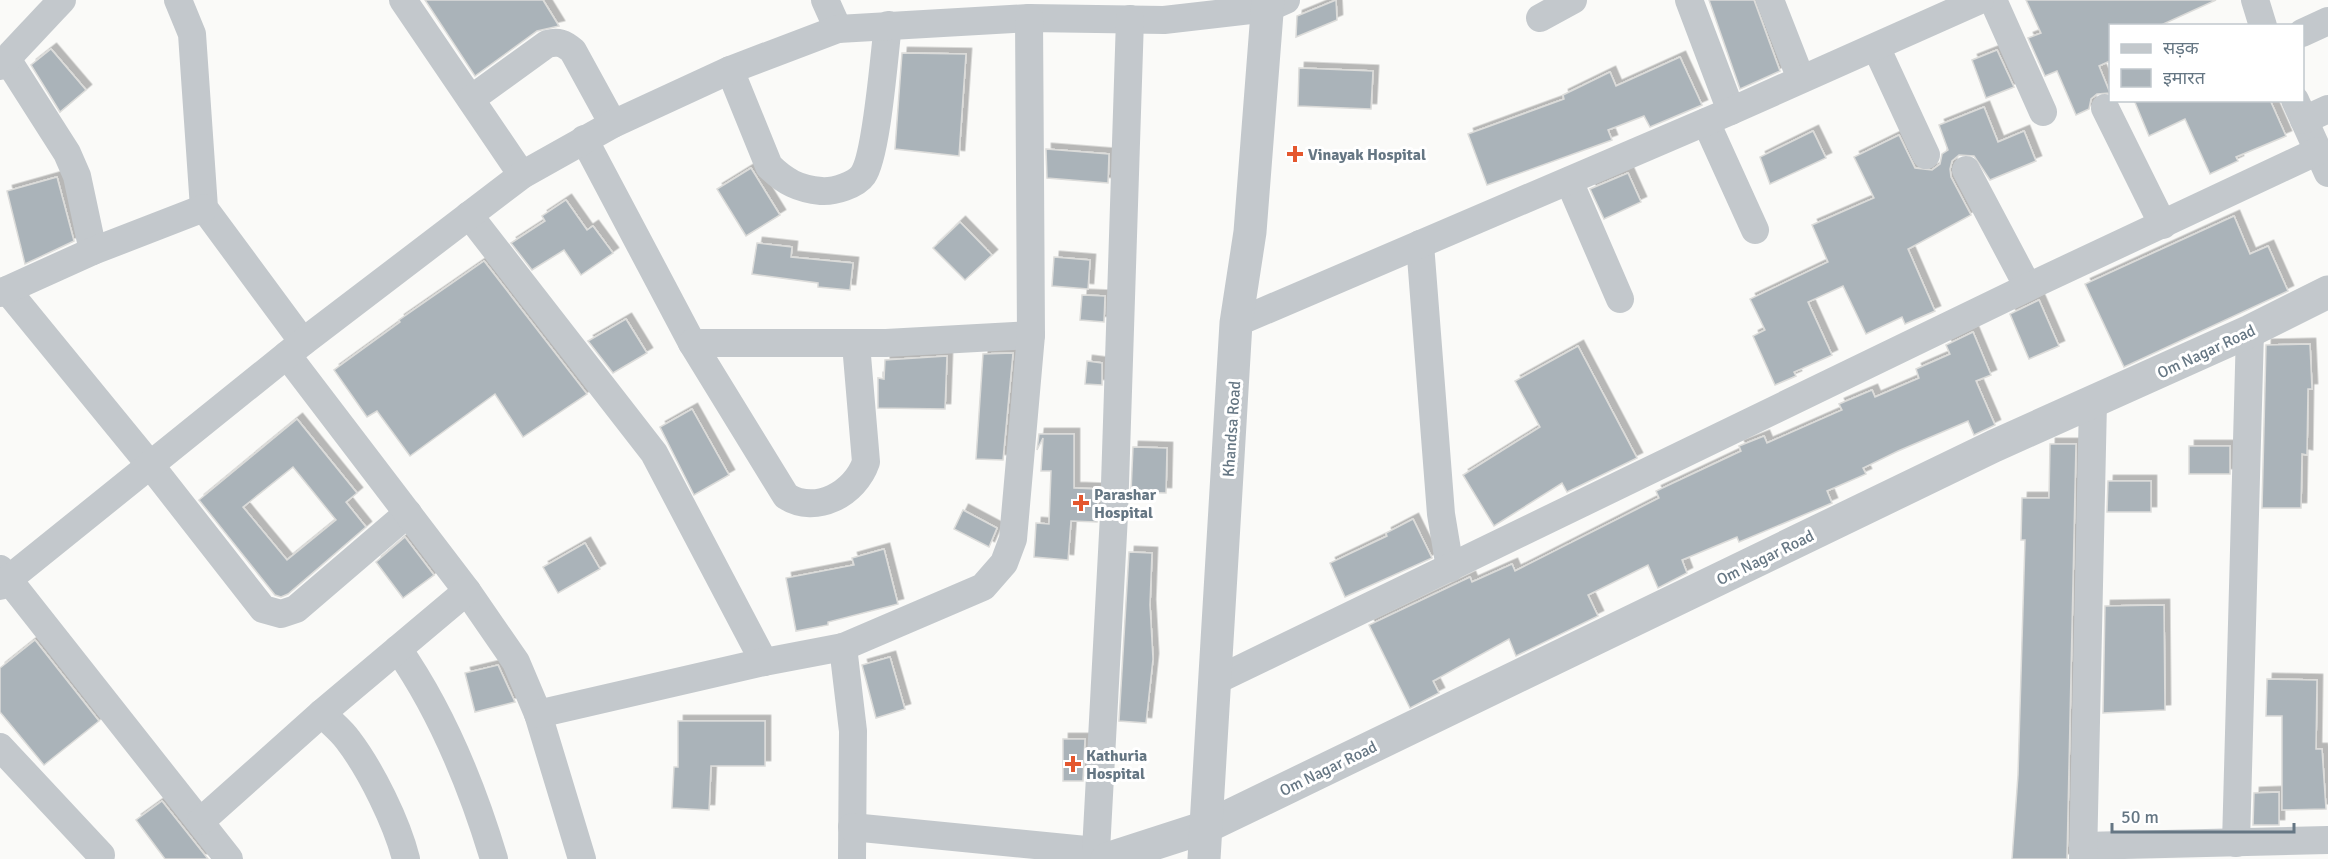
<svg xmlns="http://www.w3.org/2000/svg" width="2328" height="859" font-family="Signika,'Noto Sans Devanagari',sans-serif">
	<defs>
		<filter id="shadow"><feDropShadow dx="5.5" dy="-5.5" stdDeviation="0" flood-color="#0004"/></filter>
	</defs>
	<rect width="100%" height="100%" fill="#fafaf8"/>
	<g fill="#aab3b9" stroke="#dcdcda" stroke-width="1.5" fill-rule="evenodd" filter="url(#shadow)">
		<polygon points="425,0 543,0 559,26 537,31 475,76"/>
		<polygon points="1336,0 1337,20 1296,37 1297,16"/>
		<polygon points="1709,0 1754,0 1780,71 1740,89"/>
		<polygon points="2026,0 2216,0 2159,26 2110,26 2110,61 2099,66 2110,93 2097,94 2091,99 2089,109 2076,115 2057,71 2045,76 2028,38 2041,33"/>
		<polygon points="51,49 86,90 60,112 31,65"/>
		<polygon points="1997,50 2014,87 1986,98 1972,60"/>
		<polygon points="902,53 966,54 959,156 895,149"/>
		<polygon points="1680,57 1702,105 1650,127 1644,116 1608,130 1612,140 1487,185 1468,134 1564,99 1563,95 1610,72 1616,86"/>
		<polygon points="1299,68 1373,71 1371,109 1298,106"/>
		<polygon points="2134,100 2270,100 2286,136 2236,157 2238,161 2210,174 2185,119 2149,136"/>
		<polygon points="1984,107 1998,142 2024,131 2036,161 1990,180 1974,156 1959,155 1952,161 1950,169 1951,177 1971,215 1908,249 1935,311 1905,324 1902,317 1866,334 1843,286 1808,302 1832,355 1794,372 1796,376 1775,385 1753,336 1765,330 1750,299 1828,262 1812,225 1874,198 1854,157 1899,135 1915,168 1932,170 1940,164 1942,154 1948,150 1939,125"/>
		<polygon points="1813,131 1826,158 1770,184 1760,157"/>
		<polygon points="1046,149 1109,154 1108,183 1047,178"/>
		<polygon points="751,168 780,215 746,236 717,189"/>
		<polygon points="1628,173 1641,202 1604,219 1590,189"/>
		<polygon points="57,177 74,241 25,264 7,191"/>
		<polygon points="566,200 587,230 593,226 613,253 581,275 564,250 532,270 511,243 545,221 542,216"/>
		<polygon points="2234,216 2250,254 2268,246 2288,291 2124,367 2085,284"/>
		<polygon points="960,222 992,255 965,280 933,248"/>
		<polygon points="757,243 792,247 791,257 853,263 850,290 818,287 818,283 752,274"/>
		<polygon points="1054,257 1090,260 1088,289 1052,286"/>
		<polygon points="484,261 587,394 523,437 495,394 410,456 377,411 367,417 334,370 400,322 399,320"/>
		<polygon points="1082,295 1105,296 1104,322 1080,320"/>
		<polygon points="2039,300 2059,346 2029,359 2010,314"/>
		<polygon points="626,319 647,353 613,373 588,341"/>
		<polygon points="1973,332 1991,375 1976,381 1995,425 1974,435 1968,421 1898,451 1863,468 1866,474 1827,491 1832,503 1739,542 1737,537 1682,560 1687,573 1658,588 1648,565 1588,595 1598,616 1516,656 1509,639 1433,681 1439,693 1410,708 1369,625 1470,577 1472,582 1512,564 1515,571 1659,498 1656,491 1741,451 1739,446 1764,436 1767,443 1842,410 1839,404 1872,390 1875,397 1919,378 1916,369 1950,354 1946,345"/>
		<polygon points="2310,344 2312,389 2308,389 2307,455 2302,454 2301,508 2262,508 2266,345"/>
		<polygon points="1578,346 1637,458 1567,492 1562,483 1494,526 1463,475 1540,427 1515,381"/>
		<polygon points="1013,353 1003,460 976,459 983,354"/>
		<polygon points="947,356 945,409 878,408 878,378 884,379 885,360"/>
		<polygon points="1087,361 1102,363 1102,385 1085,384"/>
		<polygon points="692,409 729,475 694,495 660,427"/>
		<path d="M297 419 357 493 346 502 366 527 288 594 281 597 275 595 199 500ZM293 467 336 520 287 560 243 507Z"/>
		<polygon points="1039,434 1074,434 1074,488 1098,489 1097,522 1071,521 1068,560 1034,557 1036,523 1049,524 1051,471 1041,471 1043,438 1037,450"/>
		<polygon points="2050,444 2076,444 2067,859 2012,859 2018,775 2025,540 2021,540 2022,498 2049,498"/>
		<rect x="2189" y="446" width="41" height="28"/>
		<polygon points="1133,447 1167,448 1166,493 1131,492"/>
		<polygon points="2108,481 2151,481 2151,512 2107,512"/>
		<polygon points="963,510 997,528 989,547 954,529"/>
		<polygon points="1413,519 1432,558 1345,597 1330,563 1387,536 1386,533"/>
		<polygon points="405,537 434,575 403,598 376,562"/>
		<polygon points="585,543 600,569 558,593 543,567"/>
		<polygon points="884,549 898,604 828,622 828,625 796,631 786,578 854,565 852,558"/>
		<polygon points="1129,552 1152,553 1150,605 1153,659 1146,723 1119,721"/>
		<polygon points="2164,605 2165,710 2103,713 2105,606"/>
		<polygon points="35,640 99,721 44,765 0,712 0,668"/>
		<polygon points="890,657 905,709 876,718 862,665"/>
		<polygon points="498,665 515,702 475,712 465,673"/>
		<polygon points="2267,679 2317,680 2316,749 2322,749 2326,809 2282,810 2282,716 2266,716"/>
		<polygon points="678,721 765,721 765,766 711,766 709,810 672,808 674,767 678,767"/>
		<polygon points="1063,739 1085,739 1083,781 1063,781"/>
		<polygon points="2279,792 2279,825 2253,825 2254,793"/>
		<polygon points="162,801 208,859 165,859 136,820"/>
	</g>
	<g fill="none" stroke-linecap="round" stroke-linejoin="round">
		<g stroke="#c3c8cc" stroke-width="28">
			<polyline points="178,0 192,34 204,208 303,342"/>
			<polyline points="403,0 522,175"/>
			<polyline points="825,0 838,29"/>
			<polyline points="1689,0 1731,111"/>
			<polyline points="1770,0 1801,79"/>
			<polyline points="1993,0 2043,112"/>
			<polyline points="2255,0 2263,26"/>
			<polyline points="1540,18 1573,0"/>
			<polyline points="2302,33 2328,21"/>
			<polyline points="1876,47 1926,155"/>
			<polyline points="7,59 67,153 77,176 93,251"/>
			<polyline points="0,66 62,0"/>
			<path d="M730 70 769 166C785 182 799 189 821 191 834 192 856 185 863 175 877 155 884 55 888 25"/>
			<path d="M471 99 547 44C558 41 564 43 573 51L613 124"/>
			<polyline points="2295,100 2328,173"/>
			<polyline points="2105,108 2163,225"/>
			<polyline points="2304,120 2328,109"/>
			<polyline points="1706,122 1755,230"/>
			<path d="M584 139 692 343 786 496C816 515 855 494 866 462L856 344"/>
			<polyline points="1966,170 2028,287"/>
			<polyline points="1569,181 1620,299"/>
			<polyline points="469,215 654,453 764,662"/>
			<polyline points="1420,244 1441,514 1450,568"/>
			<polyline points="7,290 151,466 263,609 281,614 296,609 408,513"/>
			<polyline points="0,293 93,251 204,208"/>
			<polyline points="1236,323 1731,111 1980,0"/>
			<polyline points="692,343 886,343 1031,335"/>
			<polyline points="287,355 467,591 516,662 538,714 582,859"/>
			<polyline points="0,569 229,859"/>
			<polyline points="0,586 303,342 522,175 613,124 730,70 838,29 1029,18 1164,20 1268,8 1286,0"/>
			<polyline points="843,647 853,731 852,859"/>
			<path d="M398 649C442 712 472 786 494 859"/>
			<polyline points="1215,681 2028,287 2318,151"/>
			<path d="M322 713C330 722 341 730 348 740 371 770 397 823 406 859"/>
			<polyline points="538,714 764,662 843,647 983,587 1004,563 1013,539 1031,335 1029,18"/>
			<polyline points="0,747 101,855"/>
			<polyline points="201,821 322,713 467,591"/>
			<polyline points="852,827 1096,851 1097,859"/>
			<polyline points="2236,843 2250,331"/>
			<polyline points="2083,846 2328,840"/>
			<polyline points="1096,851 1114,515 1130,19"/>
			<polyline points="2083,859 2093,402"/>
		</g>
		<g stroke="#c3c8cc" stroke-width="33">
			<polyline points="1107,859 1206,827 1994,446 2250,331 2328,292"/>
			<polyline points="1204,859 1236,323 1250,232 1268,0"/>
		</g>
	</g>
	<g fill="#e4572e" stroke="#fff" stroke-width="2">
		<path d="M1292 145h6v6h6v6h-6v6h-6v-6h-6v-6h6z"/>
		<path d="M1078 494h6v6h6v6h-6v6h-6v-6h-6v-6h6z"/>
		<path d="M1070 755h6v6h6v6h-6v6h-6v-6h-6v-6h6z"/>
	</g>
	<g text-anchor="middle" stroke-width="6" stroke-linejoin="round" paint-order="stroke">
		<g font-size="16" font-weight="bold" fill="#657683" stroke="#fff" text-anchor="start">
			<text x="1308" y="160">Vinayak Hospital</text>
			<text x="1094" y="500">Parashar<tspan x="1094" dy="18">Hospital</tspan></text>
			<text x="1086" y="761">Kathuria<tspan x="1086" dy="18">Hospital</tspan></text>
		</g>
		<g font-size="16" fill="#657683" stroke="#fff">
			<text transform="translate(2206 351) rotate(-25)" y="6">Om Nagar Road</text>
			<text transform="translate(1231 429) rotate(-86)" y="6">Khandsa Road</text>
			<text transform="translate(1765 557) rotate(-26)" y="6">Om Nagar Road</text>
			<text transform="translate(1328 768) rotate(-26)" y="6">Om Nagar Road</text>
		</g>
	</g>
	<rect x="2109" y="24" width="195" height="78" fill="#ffffff" stroke="#c1c8cd" stroke-width="1.5"/>
	<rect x="2121" y="44" width="30" height="9" fill="#c3c8cc" stroke="#c1c8cd" stroke-width="1.5"/>
	<text x="2163" y="54" font-size="18" fill="#657683">सड़क</text>
	<rect x="2121" y="69" width="30" height="18" fill="#aab3b9" stroke="#c1c8cd" stroke-width="1.5"/>
	<text x="2163" y="84" font-size="18" fill="#657683">इमारत</text>
	<path d="M2112 823v9h182v-9" fill="none" stroke="#657683" stroke-width="3"/>
	<text x="2121" y="823" font-size="18" fill="#657683" stroke="#ffffff" stroke-width="4.5" paint-order="stroke">50 m</text>
</svg>
